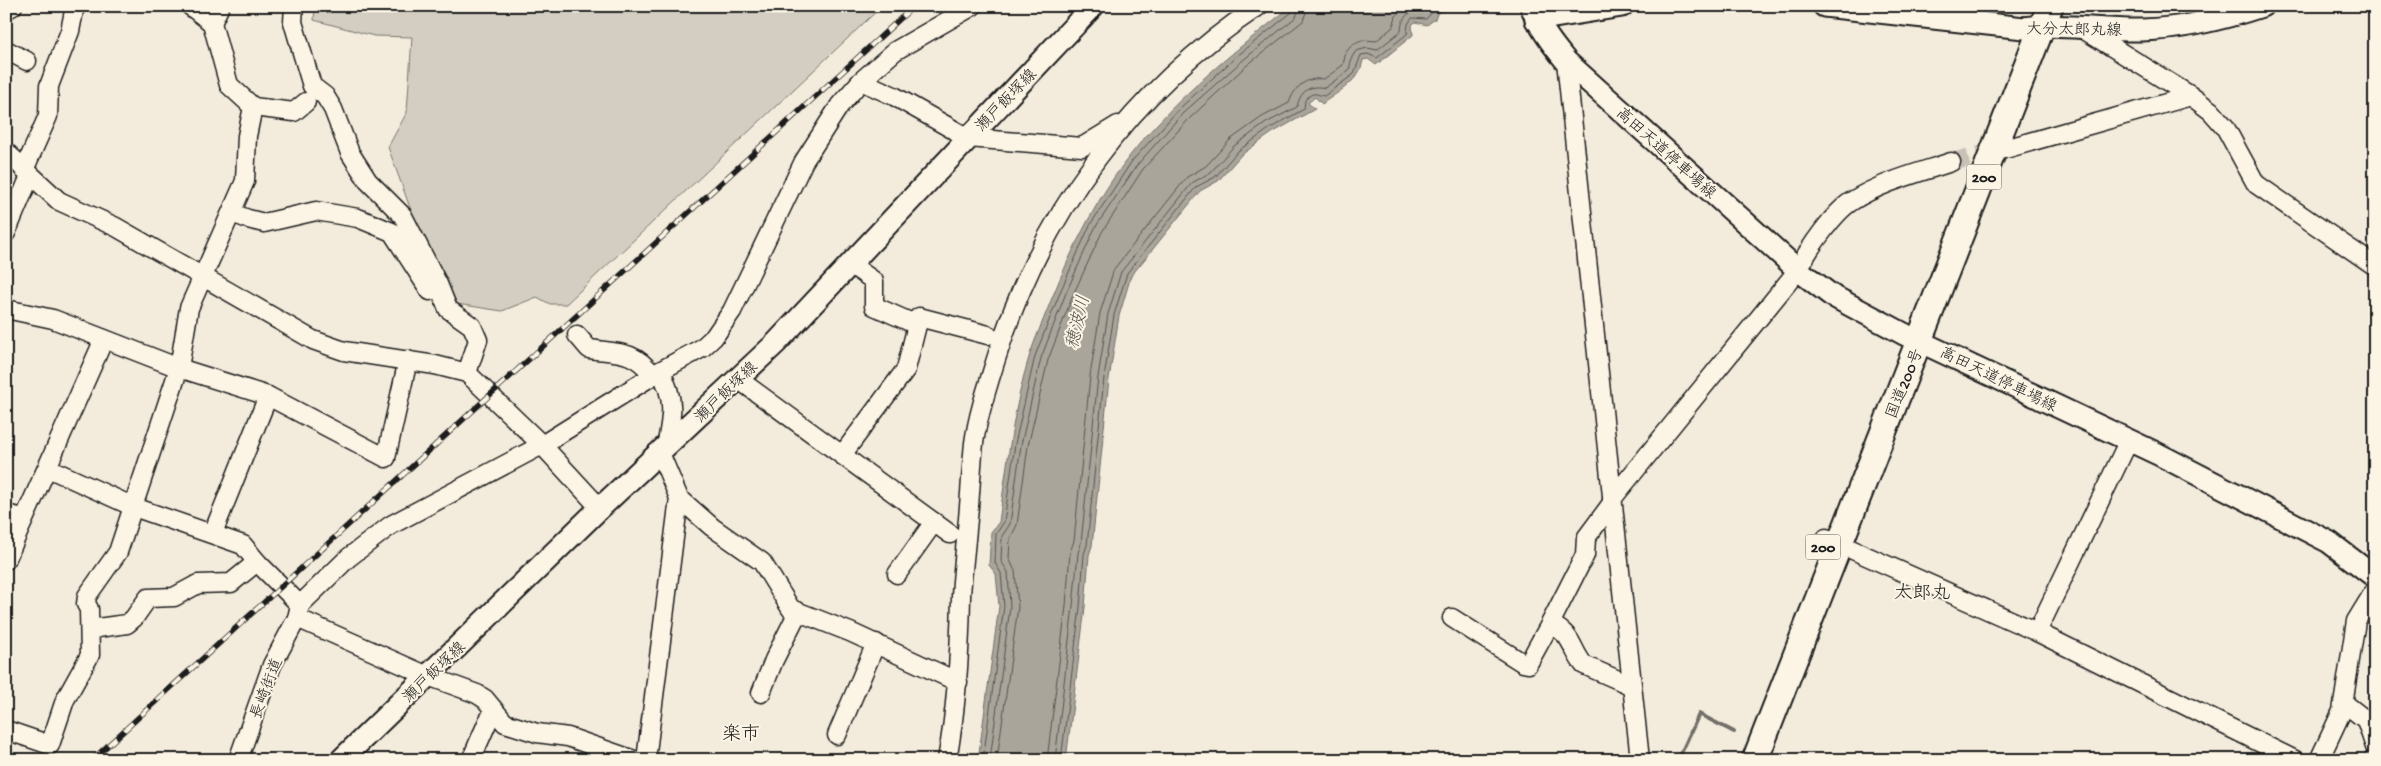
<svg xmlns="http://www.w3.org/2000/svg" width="2381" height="766" font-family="'Gochi Hand','Klee One',sans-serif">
	<rect width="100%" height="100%" fill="#f3ecdd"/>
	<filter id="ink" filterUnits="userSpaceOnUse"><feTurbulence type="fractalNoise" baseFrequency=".02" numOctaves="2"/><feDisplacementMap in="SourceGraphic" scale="10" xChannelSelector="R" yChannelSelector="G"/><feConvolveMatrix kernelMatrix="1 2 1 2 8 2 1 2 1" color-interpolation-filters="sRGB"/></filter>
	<g filter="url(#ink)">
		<polygon fill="#d3cec1" stroke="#78756e" points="315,6 882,6 566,304 550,304 537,297 502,311 457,304 413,216 388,147 407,112 412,37 374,36 314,20"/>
		<path fill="#aaa59b" stroke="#716e68" d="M1292 6H1470L1438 12 1435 19 1427 25 1415 22 1412 25 1413 35 1376 65 1368 59 1363 60C1360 81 1339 91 1322 104L1315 97 1308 103 1315 109 1272 133 1241 155 1218 181 1200 191 1131 276 1119 316 1109 379 1092 546 1089 555 1085 607 1066 760H978L999 606 996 574 989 565 991 532 999 522C1007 466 1013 408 1030 354 1035 339 1042 323 1048 308 1069 255 1093 204 1128 158 1173 100 1234 51 1292 6Z"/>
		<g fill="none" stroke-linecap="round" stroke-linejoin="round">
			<g stroke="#55534f" stroke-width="1">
				<polyline points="983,760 1004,606 1001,573 995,563 996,534 1004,522 1015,444 1035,356 1061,290 1090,225 1132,161 1179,109 1237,56 1292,12 1294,6"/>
				<polyline points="990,760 1010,607 1008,572 1001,561 1002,536 1010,524 1021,445 1041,358 1066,293 1095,228 1137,165 1183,113 1242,61 1296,17 1300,6"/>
				<polyline points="997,760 1018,607 1015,571 1009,558 1010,539 1017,525 1028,446 1048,360 1073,295 1102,232 1143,169 1189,119 1246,66 1303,21 1308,6"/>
				<path d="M1047 760 1066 606 1070 552 1074 541 1090 376 1100 313 1114 269 1187 177 1206 166 1230 140 1262 117 1289 103C1295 86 1306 77 1324 79L1343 65 1346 52 1352 45 1364 40 1376 41 1393 27 1396 16 1405 6"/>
				<path d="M1055 760 1073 606 1078 553 1081 543 1098 377 1108 314 1121 272 1192 183 1211 172 1234 146 1266 123 1297 107C1300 92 1309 84 1325 88L1349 70 1352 57 1356 51 1367 48 1377 50 1401 31C1402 15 1409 10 1425 12L1429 6"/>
				<path d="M1061 760 1080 607 1084 554 1087 545 1104 378 1114 315 1127 273 1196 187 1215 177 1238 151 1269 129 1304 109 1305 100C1313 91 1315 94 1324 96L1354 74 1361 55 1368 54 1377 58 1407 34 1408 24 1412 18 1426 19 1436 8 1445 6"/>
			</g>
			<polyline stroke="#716e68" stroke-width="4" points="1678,760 1699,714 1734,732"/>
			<polyline stroke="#c8c2b6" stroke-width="18" stroke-dasharray="18 9" stroke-linecap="butt" points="1951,162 2002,150"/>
			<g stroke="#1c1c1c" stroke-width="21">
				<g id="minor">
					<polyline points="294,6 293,22 312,86 325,96 333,109 350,153 368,181 403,216 438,284 448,309 472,326 478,340 467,373"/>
					<polyline points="6,10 13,6"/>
					<polyline points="212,23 220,6"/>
					<polyline points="2083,29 2191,96 2211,111 2225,127 2256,184 2375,266"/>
					<polyline points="6,50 27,61"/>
					<polyline points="1566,61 1640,760"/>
					<polyline points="861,81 894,96 968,138 1082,147 1118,125"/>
					<polyline points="253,107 294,112 306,102"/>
					<polyline points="2005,149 2191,96"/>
					<polyline points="6,152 59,201 116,227 313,340 344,351 435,365 467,373 542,445 600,508"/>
					<polyline points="24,170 48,116 49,86 70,31 75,6"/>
					<polyline points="232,213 248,219 264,223 316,211 358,218 392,232 430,291"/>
					<polyline points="6,233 30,176"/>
					<polyline points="850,264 874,281 874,306 917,325"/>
					<polyline points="6,309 53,319 179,368 268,396 386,458 408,360"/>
					<path d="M577 335 589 349C618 353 634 350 653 375"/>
					<path d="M660 371C676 399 672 417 666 447"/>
					<polyline points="738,379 950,534"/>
					<polyline points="660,453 679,498 712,527 762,562 791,609 850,632 958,682"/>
					<polyline points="842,455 906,369 919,317 988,335"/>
					<polyline points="48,468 134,507 243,545 257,562 300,605"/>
					<path d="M1612 499 1798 270C1807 251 1834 212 1852 201 1882 182 1918 173 1951 162"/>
					<polyline points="6,514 23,518"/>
					<polyline points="213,533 268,396"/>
					<polyline points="1826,538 2037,632 2295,760"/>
					<polyline points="6,560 104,339"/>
					<polyline points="897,574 934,522"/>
					<polyline points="297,618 428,676 477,694 485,699 505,723 537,733 568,737 634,760"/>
					<path d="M1452 618 1523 663 1528 664 1550 624C1574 635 1570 648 1584 665L1632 686"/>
					<polyline points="1550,624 1585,555 1586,538 1612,503"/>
					<polyline points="90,629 127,624 134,618 148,598 174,597 198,584 231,583 257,562"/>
					<polyline points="2037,632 2129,440"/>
					<polyline points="761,693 774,660 798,612"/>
					<polyline points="2344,703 2366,720 2375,747"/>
					<polyline points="6,730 50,745 65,700 90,655 89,609 86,604 87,596 118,552 179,368 189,308 245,181 247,136 253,107 229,85 212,23 190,6"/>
					<polyline points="837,735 876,643"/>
					<polyline points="238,760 272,665 297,618 300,605 348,558 391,525 542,445 660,371 702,348 714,337 732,311 804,161 840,105 861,81 895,51 973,6"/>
					<polyline points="471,760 488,721 494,712"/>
					<polyline points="646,760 679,498"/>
					<path d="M947 760C957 706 960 652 961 597 962 575 965 552 967 529 970 501 971 472 974 443 978 414 988 385 997 356 1042 212 1132 90 1259 6"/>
					<polyline points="2319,760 2342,711 2356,621 2375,590"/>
				</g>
			</g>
			<g stroke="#1c1c1c" stroke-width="25">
				<g id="major">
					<path d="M1531 6C1539 27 1552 44 1566 61L1798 270 1831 295 1904 334 2158 454 2329 542 2375 577"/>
					<path d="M1824 6 2024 28C2063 23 2103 31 2142 30 2184 29 2223 19 2262 6"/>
					<polyline points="1536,20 1622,6"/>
					<polyline points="341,760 600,508 776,343 1093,6"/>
				</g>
			</g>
			<g stroke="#1c1c1c" stroke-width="29">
				<polyline id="highway" points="1755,760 2050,6"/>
			</g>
			<use href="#minor" stroke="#fcf5e5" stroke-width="18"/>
			<use href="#major" stroke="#fcf5e5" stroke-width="21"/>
			<use href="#highway" stroke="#fcf5e5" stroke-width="25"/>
			<g stroke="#1c1c1c" stroke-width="5.5">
				<polyline id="rail" points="92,760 914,6"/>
			</g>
			<use href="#rail" stroke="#fcf5e5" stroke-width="4" stroke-dasharray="11" stroke-linecap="butt"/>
		</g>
	</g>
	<g text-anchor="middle" stroke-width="4" stroke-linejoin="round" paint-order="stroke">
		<g fill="#fcf5e5" stroke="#5f5d58" stroke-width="1">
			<rect x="1966.5" y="164.5" width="35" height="25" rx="4"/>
			<rect x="1805.5" y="534.5" width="35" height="25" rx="4"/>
		</g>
		<g font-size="15" font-weight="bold" fill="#1c1c1c">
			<text x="1984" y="182">200</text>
			<text x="1823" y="552">200</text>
		</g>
		<g font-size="16" fill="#1c1c1c" stroke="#fcf5e5">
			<text transform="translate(2074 28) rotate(1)" y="6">大分太郎丸線</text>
			<text transform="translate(1005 99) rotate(-46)" y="6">瀬戸飯塚線</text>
			<text transform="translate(1667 152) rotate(42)" y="6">高田天道停車場線</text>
			<text transform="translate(1999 378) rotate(26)" y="6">高田天道停車場線</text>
			<text transform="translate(1903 383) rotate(-68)" y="6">国道200号</text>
			<text transform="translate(725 391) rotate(-44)" y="6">瀬戸飯塚線</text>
			<text transform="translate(433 671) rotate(-44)" y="6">瀬戸飯塚線</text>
			<text transform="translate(265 688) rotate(-69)" y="6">長崎街道</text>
		</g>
		<g font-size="18" font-style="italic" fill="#55534f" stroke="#fcf5e5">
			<text transform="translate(1077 322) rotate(-77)" y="6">穂波川</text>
		</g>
		<g font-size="19" fill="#1c1c1c" stroke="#fcf5e5">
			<text x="1922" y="598">太郎丸</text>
			<text x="741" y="739">楽市</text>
		</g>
	</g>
	<rect width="2381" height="766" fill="none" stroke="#fcf5e5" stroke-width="25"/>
	<rect x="12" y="12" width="2356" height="741" fill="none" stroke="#1c1c1c" stroke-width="2" filter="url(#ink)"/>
</svg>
